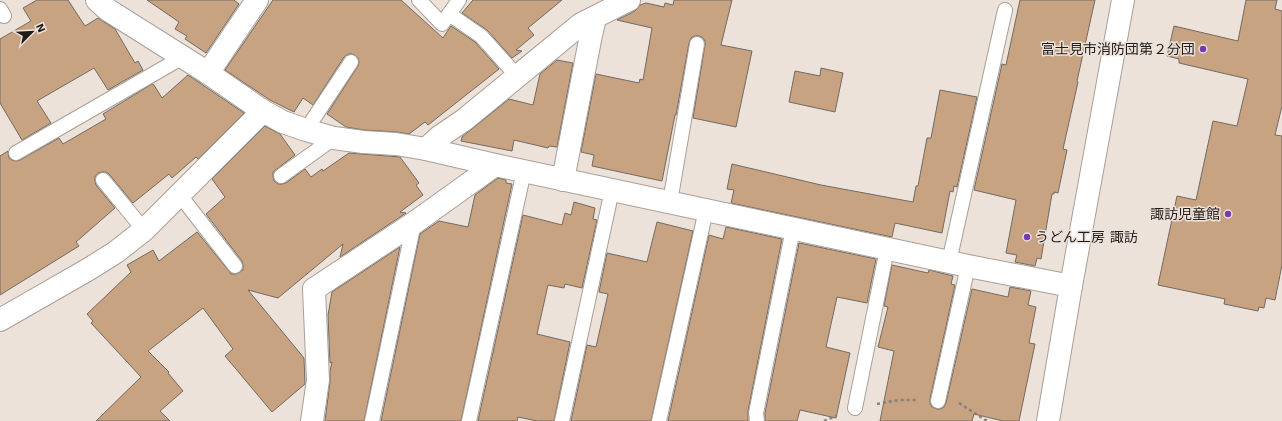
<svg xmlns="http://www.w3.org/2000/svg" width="1282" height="421" font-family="'Work Sans','Noto Sans JP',sans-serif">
	<rect width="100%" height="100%" fill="#ede2da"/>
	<g fill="#c7a382" stroke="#726a62">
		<polygon points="37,0 68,0 85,26 98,18 115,29 135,63 138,61 143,70 108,90 94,68 37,101 51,123 22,140 0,103 0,39 31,21 23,8"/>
		<polygon points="147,0 234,0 239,4 206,53 185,39 187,36 175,29 179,22"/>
		<polygon points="273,0 401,0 443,38 451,26 475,42 499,69 428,125 425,122 409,134 397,132 364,130 346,127 327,114 358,66 359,62 358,58 355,55 352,54 348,54 344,57 313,105 303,98 294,112 270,100 225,70"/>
		<polygon points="473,0 562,0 528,28 534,35 516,50 522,51 512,58 487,30 462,13"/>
		<polygon points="674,0 732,0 721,45 752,51 736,127 693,118 705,45 705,41 702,37 699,36 694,36 691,38 689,43 676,115 675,115 662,181 592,166 594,155 581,152 596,74 639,83 640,79 643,80 652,28 617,20 635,11 640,5 646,3 664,7 665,3 673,5"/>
		<polygon points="1020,0 1095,0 1077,81 1078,82 1063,149 1067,150 1058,193 1054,192 1054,194 1052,194 1041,259 1037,258 1035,266 1015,262 1017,255 1006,253 1016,200 974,190 1002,64 1006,65"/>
		<polygon points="1246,0 1277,0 1275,9 1282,11 1282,106 1275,135 1282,136 1282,265 1275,300 1266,298 1264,308 1259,307 1258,311 1224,304 1225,299 1158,285 1177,196 1196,200 1213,121 1237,126 1248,79 1179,63 1179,59 1167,56 1174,26 1238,41"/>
		<polygon points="557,60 573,63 557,147 549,146 548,148 514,140 512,151 461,141 462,137 509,99 533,105 540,74"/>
		<polygon points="821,68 843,73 835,112 789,102 795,71 820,76"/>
		<polygon points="188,75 244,113 198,159 196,157 172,178 169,174 133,203 109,174 106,172 102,172 98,173 95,177 95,181 96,185 115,208 76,242 79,246 0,295 0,156 8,151 9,158 12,160 16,161 20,160 59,138 63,144 106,119 103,114 152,84 154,85 162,98"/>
		<polygon points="940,90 977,97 957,187 954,186 953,192 950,191 942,233 895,223 892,237 731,203 734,190 727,189 732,164 821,185 913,202 916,186 918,186 927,138 931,138"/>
		<polygon points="265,126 280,134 295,155 273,172 273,177 274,181 278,184 282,184 286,183 305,169 311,177 322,169 323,171 349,153 400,157 419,183 416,185 423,195 400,212 406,213 340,257 343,244 278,298 248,290 304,358 305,384 272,412 225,356 233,349 203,308 148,351 169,372 168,373 183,391 160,411 170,421 96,421 141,377 91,323 93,321 87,314 131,272 127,265 153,250 159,261 197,232 229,271 231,274 236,274 240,272 243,270 243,265 242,261 206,214 225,197 212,179"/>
		<polygon points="498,178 506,180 506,183 512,184 461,421 381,421 420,234 439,221 468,227 475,195"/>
		<polygon points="574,202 595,208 593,219 597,220 582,288 565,284 564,288 548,285 537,334 570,342 554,421 537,421 518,417 517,421 478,421 523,215 562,225 565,213 571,215"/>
		<polygon points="657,222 693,231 651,421 571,421 587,345 596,347 608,294 599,292 607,253 647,262"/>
		<polygon points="726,227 782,239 748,411 748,421 668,421 709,235 723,239"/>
		<polygon points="799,243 876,259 867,303 837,297 826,347 850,353 836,418 800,410 797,421 765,421 765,413"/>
		<polygon points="400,247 364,421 325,421 330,382 330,371 332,362 330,363 328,315 332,292"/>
		<polygon points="892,265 928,273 929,270 953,276 951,284 955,285 930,399 930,403 932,407 937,409 940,409 944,407 946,403 972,289 1008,297 1010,287 1031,291 1028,305 1036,307 1029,343 1035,344 1019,421 1003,421 974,414 972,421 880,421 894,351 878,347 888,307 884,306"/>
	</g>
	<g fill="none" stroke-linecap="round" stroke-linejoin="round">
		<g stroke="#a89f97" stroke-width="16">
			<g id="service">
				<polyline points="419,0 442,24 459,0"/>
				<polyline points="0,9 4,16"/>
				<polyline points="449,14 481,36 517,76"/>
				<polyline points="306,130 351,62"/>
				<polyline points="16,153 183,57"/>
				<polyline points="281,176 334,138"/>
				<polyline points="103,180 144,230"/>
				<polyline points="179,194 235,266"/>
				<polyline points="670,202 697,44"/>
				<polyline points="949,262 1005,10"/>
				<polyline points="938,401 968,266"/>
				<polyline points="855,408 887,249"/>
				<polyline points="372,421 414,223"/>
				<polyline points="469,421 524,171"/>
				<polyline points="562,421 612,190"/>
				<polyline points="659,421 706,210"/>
				<polyline points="757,421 756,413 793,229"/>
			</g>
		</g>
		<g stroke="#a89f97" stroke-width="24">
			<g id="minor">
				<polyline points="97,0 108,10 208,73 263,111 283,122 306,130 334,138 363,142 396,144 426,149 495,165 968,266 1071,286"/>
				<polyline points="208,73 257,0"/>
				<polyline points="426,149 439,137 464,120 581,24 629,0"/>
				<polyline points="563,180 591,35 595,18"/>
				<polyline points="0,320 89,269 116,252 144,230 263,111"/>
				<polyline points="312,421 318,380 314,289 414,223 495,165"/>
			</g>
		</g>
		<g stroke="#a89f97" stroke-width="24">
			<polyline id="tertiary" points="1048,421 1071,286 1123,0"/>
		</g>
		<g stroke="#877f7a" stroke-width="2.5" stroke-dasharray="3 3" stroke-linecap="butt">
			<polyline points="959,403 987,421"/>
			<polyline points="877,404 899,400 918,400"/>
			<polyline points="824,421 836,416"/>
		</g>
		<use href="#service" stroke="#fff" stroke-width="14"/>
		<use href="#minor" stroke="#fff" stroke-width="22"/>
		<use href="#tertiary" stroke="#fff" stroke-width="22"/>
	</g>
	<g fill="#773bb0" stroke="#ede2da" stroke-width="1.5">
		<circle cx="1203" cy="49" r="4"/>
		<circle cx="1228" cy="214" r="4"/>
		<circle cx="1027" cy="237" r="4"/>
	</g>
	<g text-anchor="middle" stroke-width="3" stroke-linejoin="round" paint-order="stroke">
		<g font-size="14" fill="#201c19" stroke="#ede2da" text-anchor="end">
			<text x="1195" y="54">富士見市消防団第２分団</text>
			<text x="1220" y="219">諏訪児童館</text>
			<text x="1035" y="242" text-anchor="start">うどん工房 諏訪</text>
		</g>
	</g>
	<g transform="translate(32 32) rotate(66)" stroke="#ede2da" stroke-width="3" paint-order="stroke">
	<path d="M0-3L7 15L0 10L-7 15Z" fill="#201c19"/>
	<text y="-6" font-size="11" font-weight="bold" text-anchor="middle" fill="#201c19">N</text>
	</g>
</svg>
